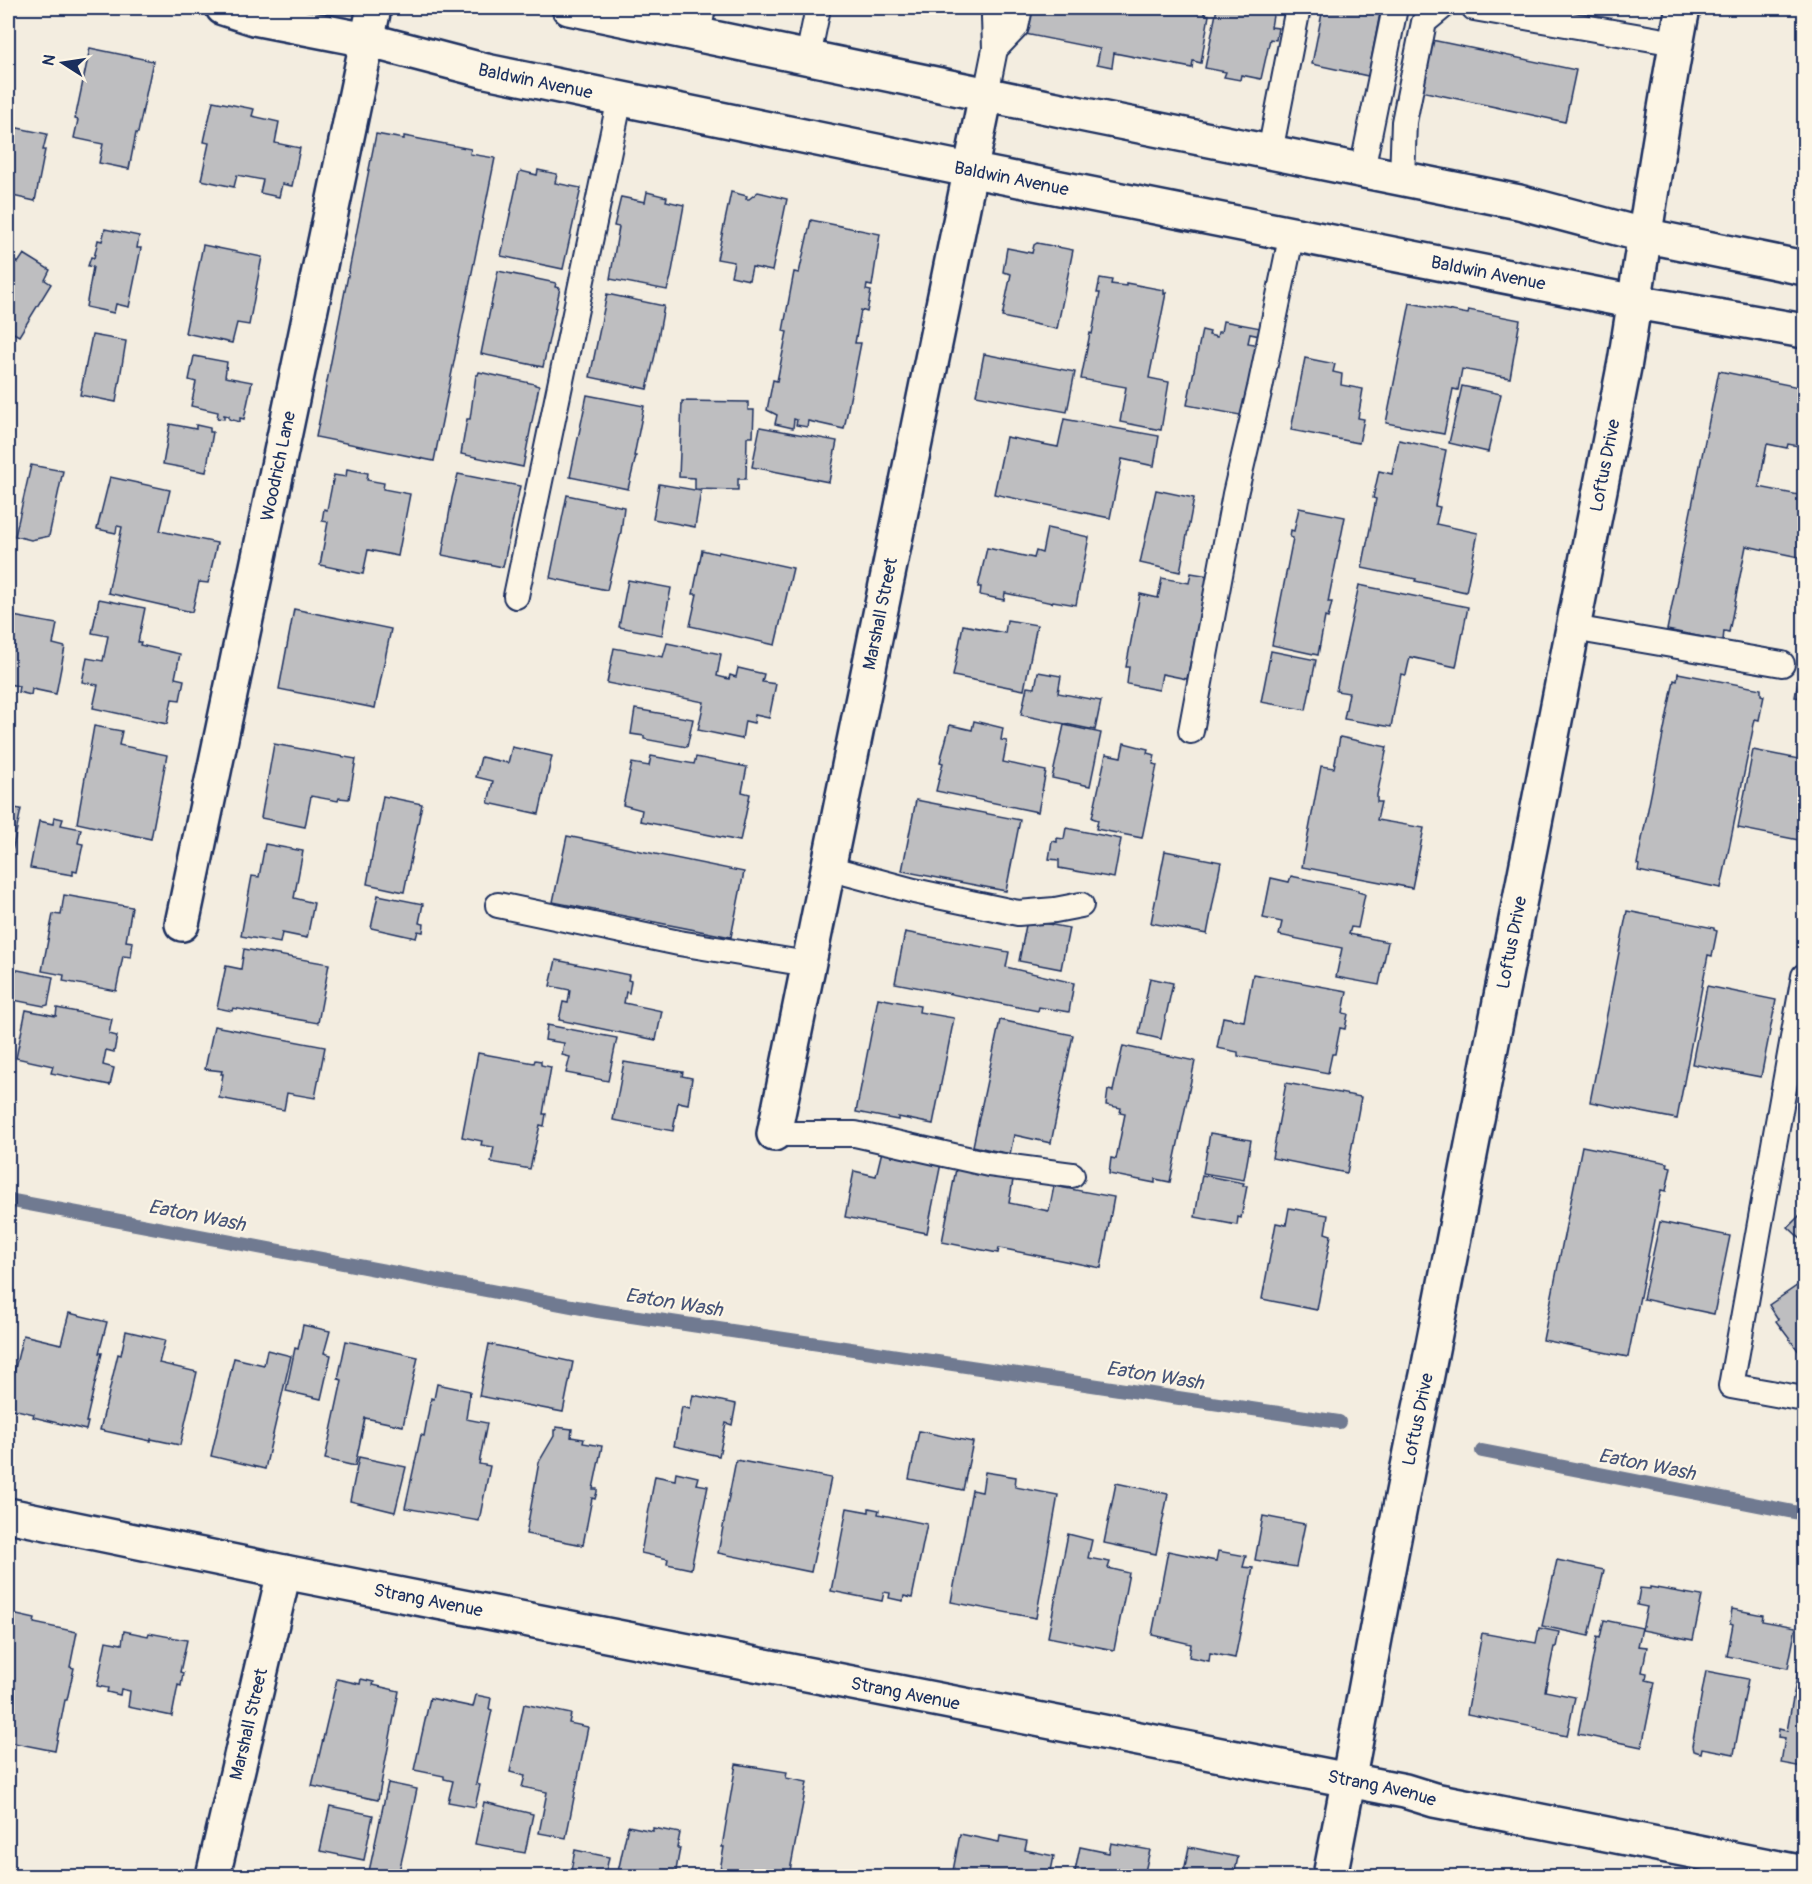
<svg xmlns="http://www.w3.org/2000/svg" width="1812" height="1884" font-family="Pangolin,sans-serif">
	<rect width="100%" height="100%" fill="#f3ede0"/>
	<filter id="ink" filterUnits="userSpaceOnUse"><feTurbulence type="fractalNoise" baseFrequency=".0167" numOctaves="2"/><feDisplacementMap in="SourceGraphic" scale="12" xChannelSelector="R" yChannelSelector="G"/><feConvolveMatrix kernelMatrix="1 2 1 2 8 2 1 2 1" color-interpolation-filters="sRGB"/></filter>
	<g filter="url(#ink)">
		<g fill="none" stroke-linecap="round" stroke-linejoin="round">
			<g stroke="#707a91" stroke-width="14">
				<polyline points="8,1200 598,1311 1339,1422"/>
				<polyline points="1482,1451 1804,1514"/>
			</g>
		</g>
		<g fill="#bebec0" stroke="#1b2f5e" stroke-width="1.5">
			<polygon points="1030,8 1205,8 1204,14 1209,15 1201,63 1193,61 1192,68 1114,53 1112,67 1097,64 1100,49 1025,34"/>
			<polygon points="1217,8 1259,8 1274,10 1271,27 1278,28 1276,40 1270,39 1261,79 1241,75 1240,80 1224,77 1226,72 1205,68"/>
			<polygon points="1323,8 1381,8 1368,76 1312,64"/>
			<polygon points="1427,39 1576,70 1565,122 1416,90"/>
			<polygon points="90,48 153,61 138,133 136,133 129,169 99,163 103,144 74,138 78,120 75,119"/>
			<polygon points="213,101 254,109 252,116 279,122 275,143 300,148 292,186 282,184 279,197 260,193 263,180 237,175 234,187 201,180 209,143 204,142"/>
			<polygon points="8,126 47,134 43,150 45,150 35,201 8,195"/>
			<polygon points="376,134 404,139 404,136 471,149 470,154 495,158 434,461 316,437"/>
			<polygon points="538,170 557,174 555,183 581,188 563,269 501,256 519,173 521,171 537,175"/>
			<polygon points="647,192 667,197 666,201 684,205 671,277 667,290 610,279 619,227 614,226 621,197 645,202"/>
			<polygon points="731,192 747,196 746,199 749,199 758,192 787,199 772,271 752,267 749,280 731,276 734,262 717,259"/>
			<polygon points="811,220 880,234 872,286 867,285 866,290 871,291 867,312 861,310 855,343 861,343 844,429 808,421 807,427 796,425 797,420 794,419 793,428 775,424 777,415 767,410 773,380 777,381 787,332 783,331 794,272 799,273"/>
			<polygon points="105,229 139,236 137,248 141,248 129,307 116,304 114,313 86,307 93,267 88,266 91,257 94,258 98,240 102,241"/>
			<polygon points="1037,243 1073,250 1057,329 1002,317 1011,274 1003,272 1007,248 1032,253 1034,245"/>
			<polygon points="203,245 262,257 249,325 237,323 232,343 185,333"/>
			<polygon points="24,254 50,270 45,280 51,284 19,336 8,330 8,266 12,259 18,263"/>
			<polygon points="498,271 556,283 555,287 560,288 543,367 481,354"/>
			<polygon points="1100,278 1112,280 1111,284 1126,286 1126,283 1164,290 1164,294 1166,293 1149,378 1169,382 1161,430 1120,422 1126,387 1081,379 1090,333 1092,334 1100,293 1097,293"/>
			<polygon points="607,294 664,306 655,355 647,389 590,377"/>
			<polygon points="1410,303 1468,314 1469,310 1520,320 1510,378 1462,369 1458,390 1453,389 1444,434 1386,423"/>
			<polygon points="1223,321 1261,328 1260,336 1250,334 1248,343 1266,346 1245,416 1187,405 1202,330 1210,332 1209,335 1217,337 1218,332 1221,332"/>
			<polygon points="92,335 126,341 116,402 80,395"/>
			<polygon points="984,354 1075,372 1067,412 976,395"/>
			<polygon points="194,356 227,362 225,377 252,382 244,419 240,418 240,422 229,419 229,416 224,415 224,419 217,418 218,412 191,406 196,382 189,380"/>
			<polygon points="1305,358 1335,364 1333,372 1342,374 1341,385 1363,389 1358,418 1364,419 1359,443 1291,430"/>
			<polygon points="1719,371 1804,388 1804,447 1788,444 1787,448 1767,444 1759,487 1804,496 1804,558 1746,546 1729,632 1724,631 1723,641 1667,630"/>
			<polygon points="479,372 535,384 535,385 539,386 523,467 461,454 467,419 470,419 476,375 478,375"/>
			<polygon points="1462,386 1501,394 1488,452 1449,443"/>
			<polygon points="587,395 644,406 634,456 636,456 628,489 570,477"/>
			<polygon points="682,401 748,402 748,410 754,410 753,437 747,437 746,479 738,479 738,490 695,489 695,478 679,477"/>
			<polygon points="1064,419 1159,436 1154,466 1122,459 1110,518 994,494 1006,437 1058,447"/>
			<polygon points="170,424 196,429 196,425 210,428 210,432 213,432 206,472 163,464"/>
			<polygon points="760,427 837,441 829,482 752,467"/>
			<polygon points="1399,440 1446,450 1435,506 1440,507 1436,524 1478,533 1466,592 1415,581 1416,579 1362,568 1376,499 1373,498 1379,471 1392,474"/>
			<polygon points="31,465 63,471 49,536 31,540 15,536"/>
			<polygon points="347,469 368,473 367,480 384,483 383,489 410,494 398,556 368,550 363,574 320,565 328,522 322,521 324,509 327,510 334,475 346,477"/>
			<polygon points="458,474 520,486 503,567 442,555 452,498"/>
			<polygon points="110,477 170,490 160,531 217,543 208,583 199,582 192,612 108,593 122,527 117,526 116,533 97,529"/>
			<polygon points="659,484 701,491 695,527 653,519"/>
			<polygon points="1156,490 1194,498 1180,572 1140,563"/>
			<polygon points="567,495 624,507 621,532 607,590 550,578"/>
			<polygon points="1299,508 1345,517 1328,602 1332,602 1328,618 1325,617 1318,655 1272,645 1293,538 1290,537 1291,530 1294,531"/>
			<polygon points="1047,528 1089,537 1076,605 1053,601 1052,603 1005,593 1004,600 980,595 981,587 978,587 987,548 1034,558 1036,551 1042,553"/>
			<polygon points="702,550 718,554 719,552 793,568 775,645 690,626 697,594 693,594"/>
			<polygon points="1191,573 1210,576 1201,624 1198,624 1187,679 1162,674 1159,690 1127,684 1129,667 1126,667 1140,594 1158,598 1162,578 1189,583"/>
			<polygon points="628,580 671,588 662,635 619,627"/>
			<polygon points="1359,585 1468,607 1456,667 1410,657 1406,675 1401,674 1391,727 1344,719 1349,693 1336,691"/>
			<polygon points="99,599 145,608 138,642 141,642 140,645 180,654 175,678 184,680 180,700 172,699 167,724 93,708 98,685 82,682 87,658 103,661 108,636 92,633"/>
			<polygon points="294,609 391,629 375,708 279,689"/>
			<polygon points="13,616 57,624 53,644 65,647 56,694 32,689 31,695 18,692 19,686 8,684 8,643"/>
			<polygon points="1007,620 1037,625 1024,690 953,676 963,625 1005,633"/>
			<polygon points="667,643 721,654 717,676 729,679 730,675 736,677 738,668 764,674 762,682 776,684 769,718 755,715 754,723 745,721 742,739 698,730 704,702 607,683 614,648 663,657"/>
			<polygon points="1804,649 1804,698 1795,697"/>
			<polygon points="1271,651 1316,660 1306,710 1261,702"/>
			<polygon points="1038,672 1061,676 1058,693 1101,701 1095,730 1021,715 1027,687 1035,688"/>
			<polygon points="1678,673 1761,689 1761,695 1764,696 1759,720 1755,719 1721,888 1638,871 1639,865 1637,864 1674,680 1677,681"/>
			<polygon points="635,709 693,719 687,747 644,739 644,736 631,734"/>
			<polygon points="974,721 1003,728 1001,740 1007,741 1003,762 1046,771 1038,812 936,791 943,763 940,762 950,725 972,730"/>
			<polygon points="1064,725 1101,733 1090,786 1052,778"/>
			<polygon points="94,726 122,731 119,745 167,755 151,839 77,823"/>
			<polygon points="1340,737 1387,747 1377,795 1377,802 1381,802 1377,820 1424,828 1412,888 1302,867 1321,766 1334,768"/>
			<polygon points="1124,743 1148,749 1147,753 1155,755 1153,764 1157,765 1142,838 1096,829 1098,820 1092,818 1106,754 1121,757"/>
			<polygon points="274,744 356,759 349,799 339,798 338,801 311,796 305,827 261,818"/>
			<polygon points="512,747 552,756 539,814 488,803 493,781 476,777 481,757 508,763"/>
			<polygon points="1753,750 1804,760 1804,841 1738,828"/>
			<polygon points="651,756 694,764 696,757 747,767 742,792 750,794 740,841 640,821 642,810 623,805 632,763 649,766"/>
			<polygon points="383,796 422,804 404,892 367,884"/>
			<polygon points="916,800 1020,820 1006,891 902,871"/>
			<polygon points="8,807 21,809 8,871"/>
			<polygon points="54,817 63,819 61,825 81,829 78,843 83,844 77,872 73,871 73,875 30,868 39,821 53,824"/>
			<polygon points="1066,828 1121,839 1114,878 1059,868 1059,860 1049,859 1052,841 1057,842 1057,838 1064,839"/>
			<polygon points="567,836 744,872 731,937 553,902"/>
			<polygon points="265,844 303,851 294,898 314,903 307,938 282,933 280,943 241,936 252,876 259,877"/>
			<polygon points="1165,851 1221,862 1207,934 1151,923"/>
			<polygon points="1291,876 1358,890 1358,892 1365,894 1358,928 1351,927 1349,934 1388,942 1379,985 1336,977 1342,948 1279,935 1282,922 1263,918 1271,878 1289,882"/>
			<polygon points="64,895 132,907 126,941 133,942 131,957 123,956 116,991 63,981 64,975 42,971 53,914 61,915"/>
			<polygon points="378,895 423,904 419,923 424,924 423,932 418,931 416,938 371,928"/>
			<polygon points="1627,911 1714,928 1714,930 1717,931 1712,956 1708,955 1677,1119 1590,1102"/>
			<polygon points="1027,920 1069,928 1061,969 1019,961"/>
			<polygon points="905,932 1009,952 1006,967 1074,983 1069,1012 1039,1007 1038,1011 895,983"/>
			<polygon points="244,949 329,964 318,1023 233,1008 232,1011 217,1008 226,966 241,969"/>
			<polygon points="556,960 629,975 628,980 631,981 629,993 626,992 624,1003 662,1011 656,1040 559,1020 563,1002 568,1003 570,990 550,986"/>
			<polygon points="8,968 53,977 48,1005 44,1006 8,999"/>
			<polygon points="1253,974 1347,991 1343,1013 1348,1014 1345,1029 1340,1028 1335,1054 1332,1054 1328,1073 1238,1056 1238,1052 1217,1048 1223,1017 1244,1021"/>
			<polygon points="1150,978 1173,983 1161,1039 1139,1034"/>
			<polygon points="1707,986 1776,1000 1761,1077 1692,1064"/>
			<polygon points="878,998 920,1006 919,1012 954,1018 933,1124 898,1117 898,1120 856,1112"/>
			<polygon points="57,1008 112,1019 109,1034 117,1036 114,1052 106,1050 103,1065 114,1068 110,1085 51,1073 53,1066 16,1058 26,1010 56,1016"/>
			<polygon points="1000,1020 1073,1035 1051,1143 1014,1135 1010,1154 973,1146"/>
			<polygon points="547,1025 617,1038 608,1081 566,1073 570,1057 562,1055 564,1043 545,1040"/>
			<polygon points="214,1026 325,1047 315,1098 287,1093 284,1110 219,1098 223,1074 221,1074 222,1071 205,1069"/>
			<polygon points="1123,1046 1195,1061 1170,1182 1155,1179 1155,1183 1109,1174 1111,1158 1116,1159 1125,1114 1120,1113 1121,1108 1106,1105 1108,1090 1113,1091"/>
			<polygon points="478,1053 534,1063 535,1060 541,1061 541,1065 551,1067 543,1114 546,1114 544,1126 540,1125 530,1169 491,1162 494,1147 481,1145 482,1141 462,1137"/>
			<polygon points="624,1062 683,1072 682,1076 692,1078 688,1104 678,1102 673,1131 613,1120"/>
			<polygon points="1286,1083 1361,1097 1347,1173 1272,1158"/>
			<polygon points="1210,1133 1251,1140 1244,1180 1203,1173"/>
			<polygon points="1582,1146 1668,1163 1667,1166 1671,1167 1666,1191 1661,1190 1628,1357 1543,1340"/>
			<polygon points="882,1151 941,1163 927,1233 845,1217 854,1171 876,1176"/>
			<polygon points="956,1169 1013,1180 1009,1203 1049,1211 1054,1186 1114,1197 1101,1268 999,1248 998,1253 942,1242"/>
			<polygon points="1202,1175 1244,1183 1243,1186 1247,1186 1241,1218 1238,1217 1237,1225 1195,1217"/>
			<polygon points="1804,1206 1804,1242 1788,1227 1802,1213 1800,1211"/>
			<polygon points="1289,1208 1328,1215 1325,1233 1331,1235 1317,1310 1262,1299 1276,1223 1286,1225"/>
			<polygon points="1660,1222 1730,1236 1714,1314 1643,1299"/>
			<polygon points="1804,1281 1804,1350 1800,1353 1776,1321 1778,1319 1769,1305"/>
			<polygon points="8,1298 15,1300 8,1334"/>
			<polygon points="69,1313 107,1322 99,1353 102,1353 86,1422 88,1422 86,1430 33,1417 34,1414 8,1408 8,1398 23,1335 61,1344"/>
			<polygon points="303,1325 330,1331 324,1353 331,1355 321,1399 286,1391 295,1348 298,1349"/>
			<polygon points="126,1331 165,1340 159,1363 197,1372 180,1445 151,1439 151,1441 100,1430 118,1354 121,1355"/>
			<polygon points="346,1341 418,1357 403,1426 365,1418 355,1466 325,1459 342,1380 338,1379"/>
			<polygon points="489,1344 573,1362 563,1412 479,1396"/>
			<polygon points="267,1350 291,1356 265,1469 211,1456 234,1358 264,1365"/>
			<polygon points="437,1384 470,1391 466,1419 487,1423 479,1464 490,1466 479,1521 405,1508 421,1435 424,1436 431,1398 434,1399"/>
			<polygon points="693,1395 736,1404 732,1425 726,1423 719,1456 674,1446 682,1407 690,1409"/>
			<polygon points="556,1427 572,1429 571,1437 584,1439 583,1443 602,1446 593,1489 597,1489 597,1492 595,1499 592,1498 583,1545 526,1534 539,1462 554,1436 554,1430 556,1430"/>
			<polygon points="919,1431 973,1442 963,1490 909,1479"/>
			<polygon points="359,1457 406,1467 395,1512 350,1501"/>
			<polygon points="736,1460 831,1478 811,1572 718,1553"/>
			<polygon points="676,1472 698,1477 696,1484 708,1486 691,1569 667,1564 668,1559 641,1553 655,1476 675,1480"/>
			<polygon points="985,1472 1016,1477 1015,1487 1058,1495 1036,1618 951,1602 972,1490 982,1492"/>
			<polygon points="1116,1483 1168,1494 1156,1554 1104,1543"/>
			<polygon points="847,1508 869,1512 869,1508 879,1510 878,1514 927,1524 912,1598 904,1596 903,1601 889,1598 890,1593 884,1592 882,1601 831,1591"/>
			<polygon points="1263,1516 1305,1524 1296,1567 1255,1560"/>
			<polygon points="1068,1534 1092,1540 1088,1558 1110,1562 1108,1568 1129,1573 1114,1650 1048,1637"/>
			<polygon points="1168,1551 1216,1561 1218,1551 1246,1556 1243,1567 1253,1568 1235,1658 1210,1653 1209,1661 1189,1657 1191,1644 1152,1635"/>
			<polygon points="1557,1560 1604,1570 1589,1636 1542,1626"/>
			<polygon points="1650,1587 1702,1596 1693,1640 1642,1630 1647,1607 1637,1605 1640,1588 1650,1589"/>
			<polygon points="1732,1609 1763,1615 1762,1621 1796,1627 1788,1668 1727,1656 1733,1624 1730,1623"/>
			<polygon points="8,1613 35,1619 34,1623 77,1632 70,1667 74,1668 67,1700 65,1700 55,1751 9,1742"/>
			<polygon points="1604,1620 1642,1628 1638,1646 1647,1647 1642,1672 1647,1673 1646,1680 1655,1682 1642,1747 1578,1734 1597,1637 1600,1638"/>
			<polygon points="1539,1628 1559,1632 1556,1647 1554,1647 1545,1691 1575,1697 1567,1736 1538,1730 1538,1728 1467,1714 1482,1633 1536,1643"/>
			<polygon points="124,1631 148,1636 149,1633 187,1640 180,1672 183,1673 181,1686 178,1685 172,1716 128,1707 130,1691 121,1689 120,1695 107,1692 108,1688 97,1686 106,1641 122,1644"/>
			<polygon points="1804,1638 1804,1775 1802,1775 1803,1767 1781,1763 1785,1738 1778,1737 1779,1729 1787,1731"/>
			<polygon points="1706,1671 1748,1679 1734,1754 1702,1748 1701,1753 1693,1751 1692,1746"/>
			<polygon points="337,1679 360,1684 361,1679 374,1682 373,1685 399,1691 378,1800 312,1786"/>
			<polygon points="476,1695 491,1698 489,1709 492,1710 476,1784 480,1785 475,1807 448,1802 453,1781 444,1779 444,1776 414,1770 430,1698 473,1707"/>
			<polygon points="524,1704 571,1714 569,1723 588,1727 566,1838 539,1833 547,1792 522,1787 525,1776 510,1772"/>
			<polygon points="736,1764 787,1772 786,1778 807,1782 789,1876 719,1876 724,1847 722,1847"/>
			<polygon points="388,1783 417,1789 405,1846 398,1876 368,1876"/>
			<polygon points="484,1802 533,1814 525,1853 475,1844"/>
			<polygon points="330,1806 373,1815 364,1860 320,1851"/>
			<polygon points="628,1826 653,1831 653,1828 680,1833 677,1848 680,1848 675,1876 617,1876"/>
			<polygon points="960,1834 999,1842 1000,1836 1027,1841 1025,1850 1054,1856 1050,1876 952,1876"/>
			<polygon points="1111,1843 1150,1850 1144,1876 1074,1876 1080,1847 1109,1853"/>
			<polygon points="1189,1847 1238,1857 1234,1876 1183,1876"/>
			<polygon points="575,1850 609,1857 605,1876 570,1876"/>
		</g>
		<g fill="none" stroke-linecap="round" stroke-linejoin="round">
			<g stroke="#1b2f5e" stroke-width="28">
				<g id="lane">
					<polyline points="1474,8 1676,43"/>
					<polyline points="698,34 703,8"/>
					<polyline points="995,49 994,17 996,8"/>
					<polyline points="808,57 818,8"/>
					<polyline points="986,94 995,49 1016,27 1020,8"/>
					<polyline points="1270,152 1298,8"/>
					<polyline points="1362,170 1395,8"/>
					<polyline points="1402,178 1404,122 1424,22 1441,8"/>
					<polyline points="516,596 620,98"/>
					<polyline points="1573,628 1782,664"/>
					<polyline points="1191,731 1235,494 1260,388 1292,233"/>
					<polyline points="828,868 914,891 1018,913 1055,910 1081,905"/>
					<polyline points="498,905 679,943 808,964"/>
					<polyline points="1804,976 1731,1386 1804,1399"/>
					<polyline points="774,1134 855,1134 989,1164 1072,1175"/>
				</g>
			</g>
			<g stroke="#1b2f5e" stroke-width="38">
				<g id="street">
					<path id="s1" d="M182 924 374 8"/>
					<path id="s2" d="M774 1134 986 94"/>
					<path id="s3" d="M8 1515 284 1572 1405 1791 1434 1800 1804 1873"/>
					<path id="s4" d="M213 1876 284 1572"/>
				</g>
			</g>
			<g stroke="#1b2f5e" stroke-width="38">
				<g id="secondary">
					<path id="s5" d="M223 8 254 18 367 40 486 71 969 170 1635 302 1804 331"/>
					<polyline points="569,8 1090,116 1519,202 1643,235 1804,268"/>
					<path id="s6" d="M1330 1876C1363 1709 1391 1541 1427 1375L1625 362C1644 244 1660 125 1683 8"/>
				</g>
			</g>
			<use href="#lane" stroke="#fcf5e5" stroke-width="24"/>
			<use href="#street" stroke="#fcf5e5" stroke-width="33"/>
			<use href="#secondary" stroke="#fcf5e5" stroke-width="33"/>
		</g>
	</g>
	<g text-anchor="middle" stroke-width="4.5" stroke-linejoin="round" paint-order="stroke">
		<g font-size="18" fill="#1b2f5e" stroke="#fcf5e5">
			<text dy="6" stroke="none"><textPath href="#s5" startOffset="321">Baldwin Avenue</textPath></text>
			<text dy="6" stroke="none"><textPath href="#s5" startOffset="807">Baldwin Avenue</textPath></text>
			<text dy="6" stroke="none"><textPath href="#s5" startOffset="1293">Baldwin Avenue</textPath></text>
			<text dy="6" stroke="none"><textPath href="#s1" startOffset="468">Woodrich Lane</textPath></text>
			<text dy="6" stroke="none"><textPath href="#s6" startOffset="1437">Loftus Drive</textPath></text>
			<text dy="6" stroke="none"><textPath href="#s2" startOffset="531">Marshall Street</textPath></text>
			<text dy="6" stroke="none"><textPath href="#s6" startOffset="951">Loftus Drive</textPath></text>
			<text dy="6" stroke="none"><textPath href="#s6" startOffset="465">Loftus Drive</textPath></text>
			<text dy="6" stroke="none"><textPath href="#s3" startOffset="429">Strang Avenue</textPath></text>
			<text dy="6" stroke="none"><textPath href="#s3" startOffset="915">Strang Avenue</textPath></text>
			<text dy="6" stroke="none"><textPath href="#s4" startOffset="156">Marshall Street</textPath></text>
			<text dy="6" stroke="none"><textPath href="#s3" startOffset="1401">Strang Avenue</textPath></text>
		</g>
		<g font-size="20" font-style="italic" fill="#465478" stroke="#fcf5e5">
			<text transform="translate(197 1215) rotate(11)" y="7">Eaton Wash</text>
			<text transform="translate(674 1302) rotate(9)" y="7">Eaton Wash</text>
			<text transform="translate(1155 1375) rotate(9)" y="7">Eaton Wash</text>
			<text transform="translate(1647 1464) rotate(11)" y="7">Eaton Wash</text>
		</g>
	</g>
	<rect width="1812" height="1884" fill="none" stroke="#fcf5e5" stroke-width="30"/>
	<rect x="15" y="15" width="1782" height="1854" fill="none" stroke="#1b2f5e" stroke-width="2" filter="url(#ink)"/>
	<g transform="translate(63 63) rotate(282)" stroke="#fcf5e5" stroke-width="4.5" paint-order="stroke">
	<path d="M0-4.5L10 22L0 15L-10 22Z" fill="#1b2f5e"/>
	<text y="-9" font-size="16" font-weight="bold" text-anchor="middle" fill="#1b2f5e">N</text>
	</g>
</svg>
